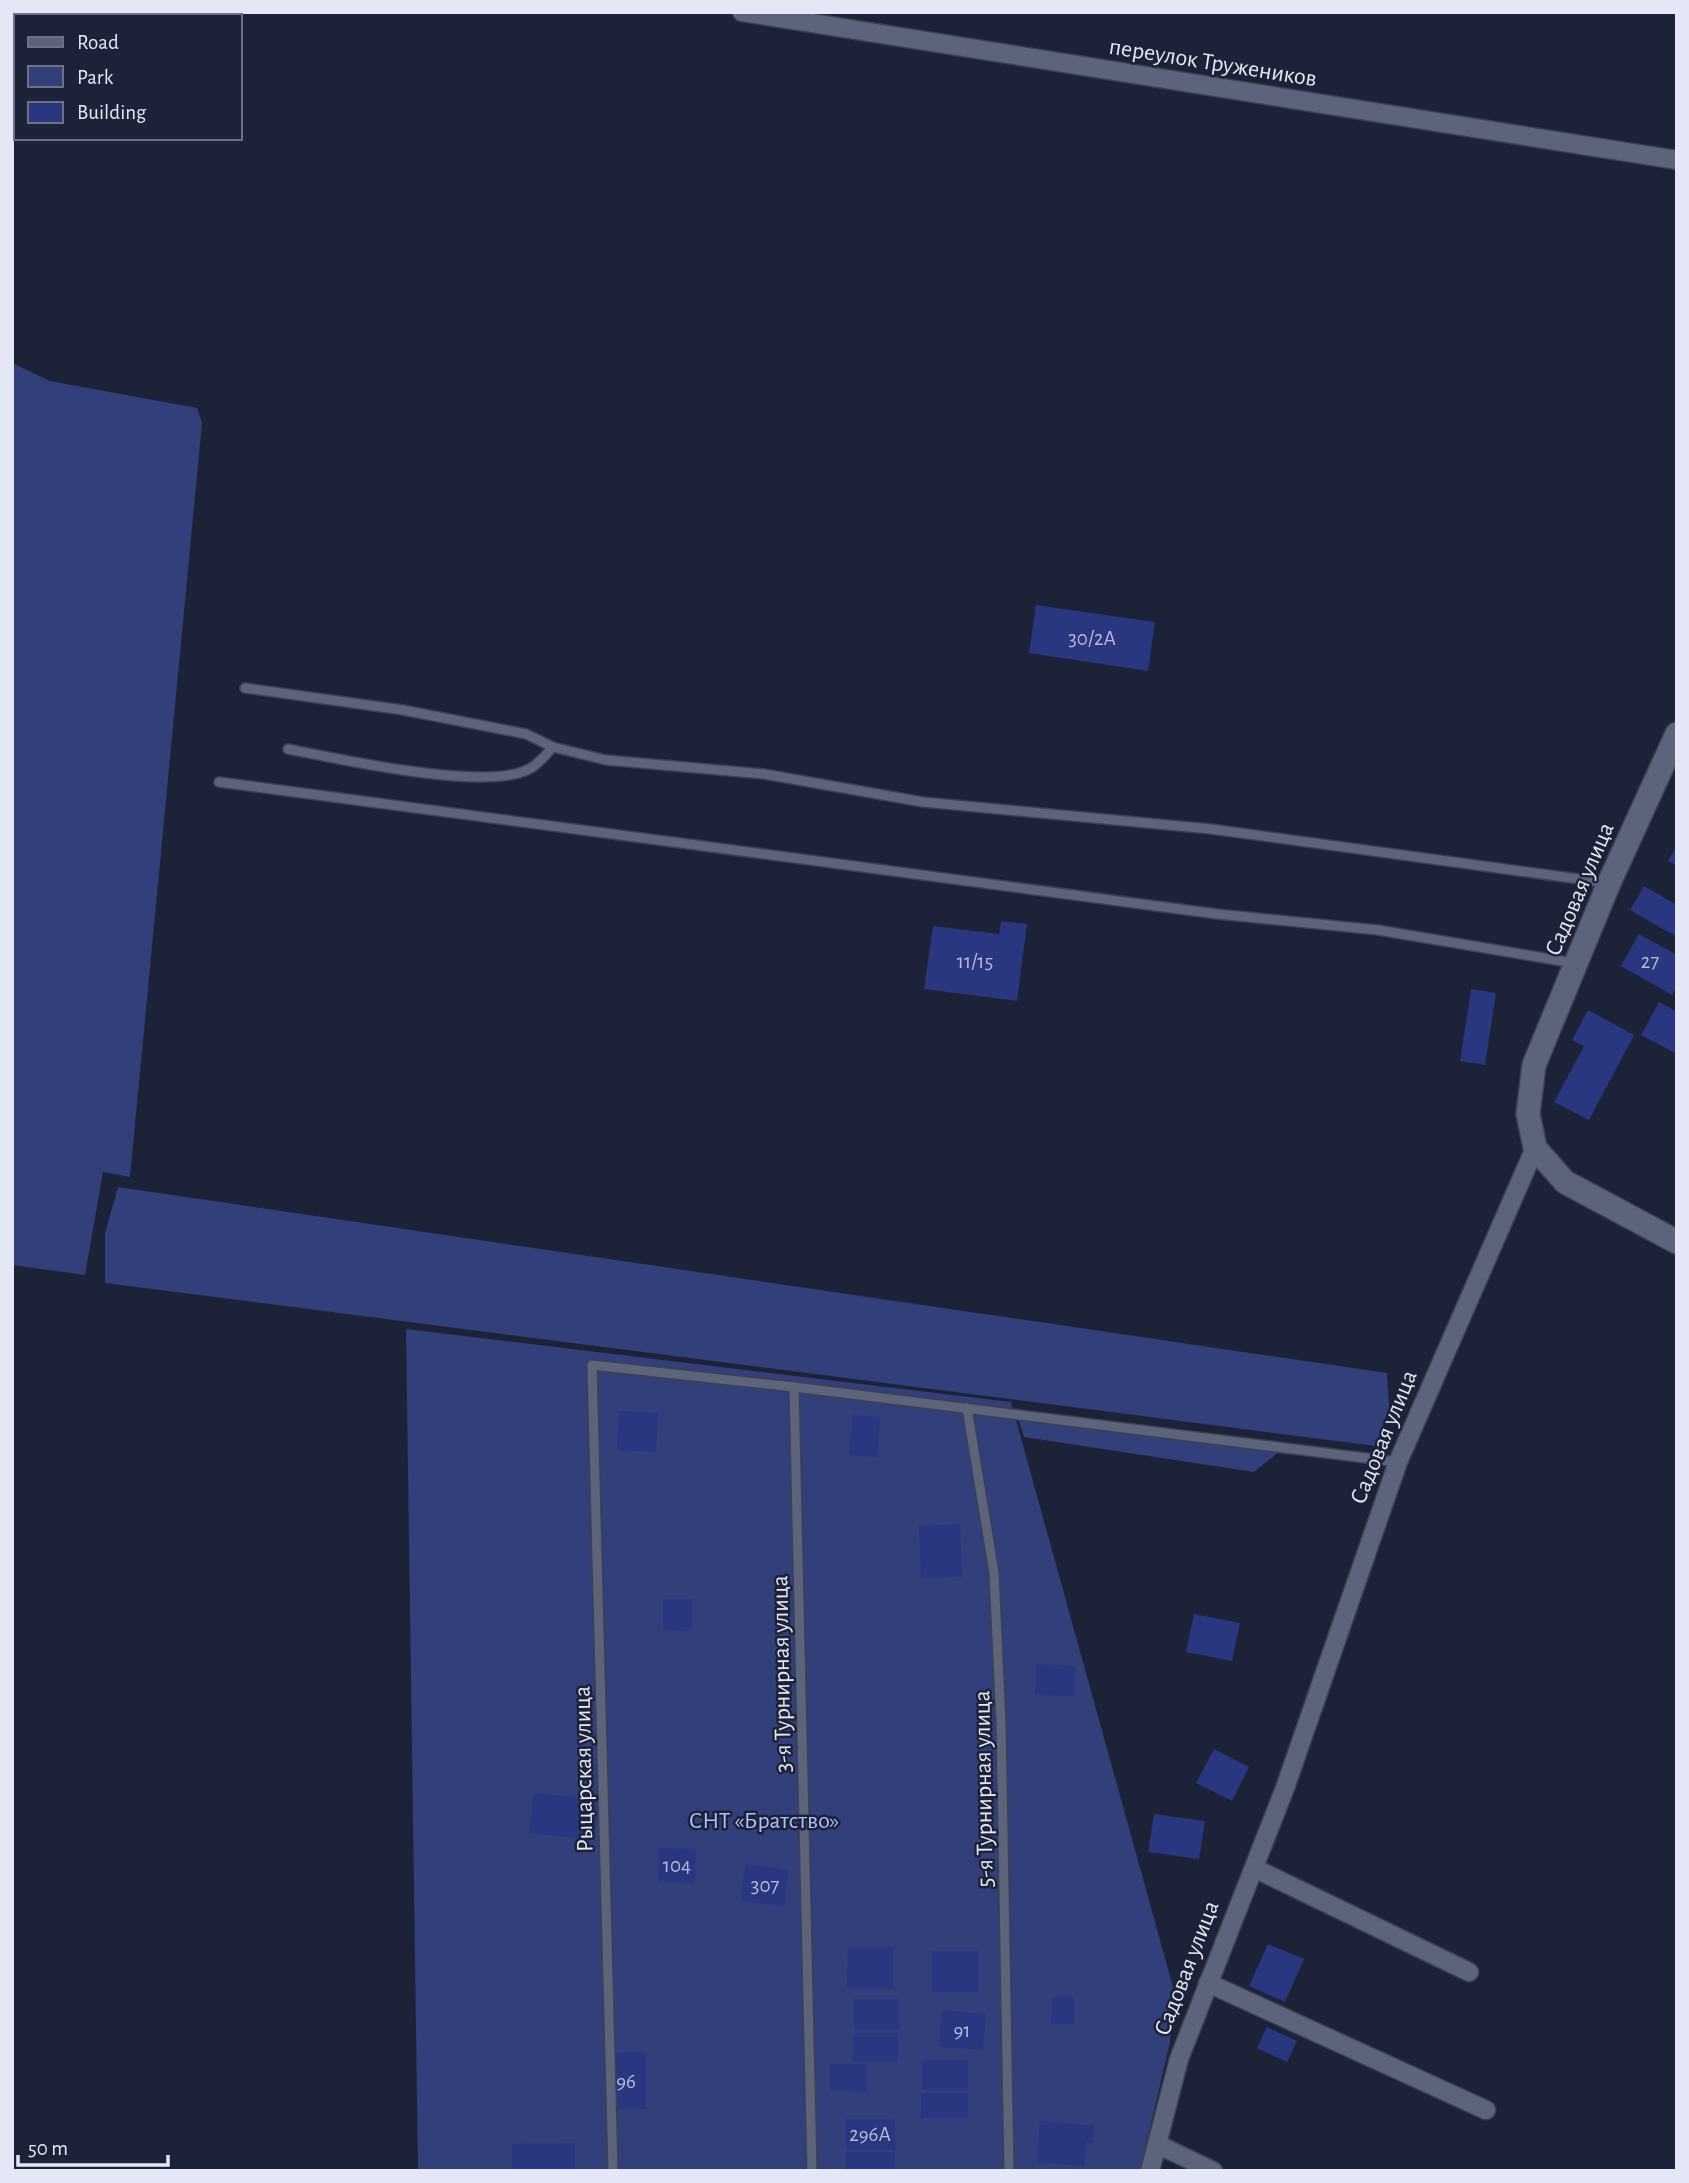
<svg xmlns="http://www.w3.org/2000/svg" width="1689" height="2183" font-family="'Alegreya Sans',sans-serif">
	<rect width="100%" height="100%" fill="#1c2237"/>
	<g fill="#323f7a">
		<polygon points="12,12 32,12 31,16 16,16 16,127 12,152"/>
		<polygon points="12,363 50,381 197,408 202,423 130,1177 103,1172 85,1275 12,1265"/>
		<polygon points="118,1187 1387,1373 1389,1407 1376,1446 105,1283 105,1233"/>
		<polygon points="406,1329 1011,1402 1173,1987 1170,2042 1140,2171 418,2171"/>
		<polygon points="1018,1418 1279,1452 1254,1472 1024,1437"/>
	</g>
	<g fill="#2a3680">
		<polygon points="1036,605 1155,622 1148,671 1029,653"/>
		<polygon points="1677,845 1677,865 1668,861"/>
		<polygon points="1644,886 1677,905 1677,937 1630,910"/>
		<polygon points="1001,921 1027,924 1017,1001 924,989 933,926 999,934"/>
		<polygon points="1639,934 1677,955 1677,986 1672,995 1621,966"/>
		<polygon points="1471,989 1496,993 1485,1065 1460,1061"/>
		<polygon points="1659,1002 1677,1012 1677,1054 1641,1035"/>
		<polygon points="1588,1010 1634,1035 1589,1120 1554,1102 1584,1046 1572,1040"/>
		<polygon points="619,1411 658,1413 656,1452 617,1450"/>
		<polygon points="853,1415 880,1417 877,1457 849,1455"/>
		<polygon points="960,1524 962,1577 921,1578 919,1526"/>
		<polygon points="663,1599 692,1599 691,1631 663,1630"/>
		<polygon points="1194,1614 1240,1623 1232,1661 1186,1652"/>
		<polygon points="1036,1664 1075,1666 1074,1696 1035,1695"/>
		<polygon points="1214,1749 1249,1767 1232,1801 1196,1783"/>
		<polygon points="534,1793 599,1800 594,1840 529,1833"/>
		<polygon points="1154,1814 1205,1821 1199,1859 1148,1852"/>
		<polygon points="659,1848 696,1849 695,1883 658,1882"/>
		<polygon points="745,1864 788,1870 784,1906 741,1901"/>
		<polygon points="1268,1944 1304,1959 1285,2002 1249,1986"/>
		<polygon points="848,1947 893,1947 893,1989 847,1989"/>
		<rect x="932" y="1951" width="46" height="41"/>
		<polygon points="1052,1997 1074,1997 1074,2024 1051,2024"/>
		<rect x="854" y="1999" width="45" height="31"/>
		<polygon points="942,2010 986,2014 983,2050 939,2047"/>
		<polygon points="1267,2027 1297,2041 1287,2062 1257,2048"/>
		<polygon points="854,2033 898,2033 898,2062 853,2062"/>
		<polygon points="646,2052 646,2109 607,2109 607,2053"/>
		<rect x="922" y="2060" width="46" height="30"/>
		<polygon points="830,2064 867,2064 867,2091 830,2090"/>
		<rect x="921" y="2093" width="47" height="25"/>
		<rect x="846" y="2119" width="49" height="31"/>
		<polygon points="1040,2121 1094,2126 1093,2143 1086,2142 1084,2166 1037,2162"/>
		<polygon points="575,2143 575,2171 512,2171 512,2144"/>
		<polygon points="846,2152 895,2152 894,2171 846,2171"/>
	</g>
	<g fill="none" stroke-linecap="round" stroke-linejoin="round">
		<g stroke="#3c4052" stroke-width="12">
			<g id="service">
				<polyline points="245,688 403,710 526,734 553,747 606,760 764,774 923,802 1211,829 1608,883"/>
				<path d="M288 749C339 759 487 792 529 769 538 765 546 754 553 747"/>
				<polyline points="219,782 1217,914 1378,930 1574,963"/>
				<polyline points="794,1387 812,2171"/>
				<polyline points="967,1408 994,1573 1001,1723 1009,2171"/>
				<polyline points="613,2171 592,1365 794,1387 1398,1462"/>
			</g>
		</g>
		<g stroke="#3c4052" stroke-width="21">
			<g id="minor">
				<polyline points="742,12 1677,160"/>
				<polyline points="1254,1868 1469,1972"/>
				<polyline points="1208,1983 1486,2110"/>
				<polyline points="1157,2144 1213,2171"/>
				<polyline points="1150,2171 1179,2059 1285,1788 1398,1462 1535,1148"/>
			</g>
		</g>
		<g stroke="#3c4052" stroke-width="26">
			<polyline id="tertiary" points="1677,734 1609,883 1534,1065 1528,1114 1535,1148 1565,1182 1677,1242"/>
		</g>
		<use href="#service" stroke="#5c647c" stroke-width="9"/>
		<use href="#minor" stroke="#5c647c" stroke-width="18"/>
		<use href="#tertiary" stroke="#5c647c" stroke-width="23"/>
	</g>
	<g text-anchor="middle" stroke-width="5" stroke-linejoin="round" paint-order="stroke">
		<g font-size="21" fill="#b5bbd8">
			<text x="1092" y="645">30/2А</text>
			<text x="975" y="968">11/15</text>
			<text x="1650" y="968">27</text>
			<text x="677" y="1872">104</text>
			<text x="765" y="1892">307</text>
			<text x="962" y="2037">91</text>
			<text x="626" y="2088">96</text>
			<text x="870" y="2141">296А</text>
		</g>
		<g font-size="24" fill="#e3e7f6" stroke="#1c2237">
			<text transform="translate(1213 62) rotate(9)" y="8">переулок Тружеников</text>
			<text transform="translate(1579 889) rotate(-67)" y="8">Садовая улица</text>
			<text transform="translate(1383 1437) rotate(-68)" y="8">Садовая улица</text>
			<text transform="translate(781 1674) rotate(-91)" y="8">3-я Турнирная улица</text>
			<text transform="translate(583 1769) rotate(-91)" y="8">Рыцарская улица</text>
			<text transform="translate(983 1789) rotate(-91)" y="8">5-я Турнирная улица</text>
			<text transform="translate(1186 1968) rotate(-69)" y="8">Садовая улица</text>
		</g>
		<g font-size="24" fill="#acbffe" stroke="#1c2237">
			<text x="764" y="1828">СНТ «Братство»</text>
		</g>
	</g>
	<rect width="1689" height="2183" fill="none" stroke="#e3e7f6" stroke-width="28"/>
	<rect x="14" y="14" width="228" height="126" fill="#1c2237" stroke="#6c7183" stroke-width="2"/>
	<rect x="28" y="37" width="35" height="10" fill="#5c647c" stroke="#6c7183" stroke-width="2"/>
	<text x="77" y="49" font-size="21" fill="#e3e7f6">Road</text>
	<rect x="28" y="66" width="35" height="21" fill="#323f7a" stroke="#6c7183" stroke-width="2"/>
	<text x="77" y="84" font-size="21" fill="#e3e7f6">Park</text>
	<rect x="28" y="102" width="35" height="21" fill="#2a3680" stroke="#6c7183" stroke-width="2"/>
	<text x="77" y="119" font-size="21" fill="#e3e7f6">Building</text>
	<path d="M18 2155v10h150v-10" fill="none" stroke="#e3e7f6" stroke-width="3.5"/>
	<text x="28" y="2155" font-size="21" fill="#e3e7f6" stroke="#1c2237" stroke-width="5" paint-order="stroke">50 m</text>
</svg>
